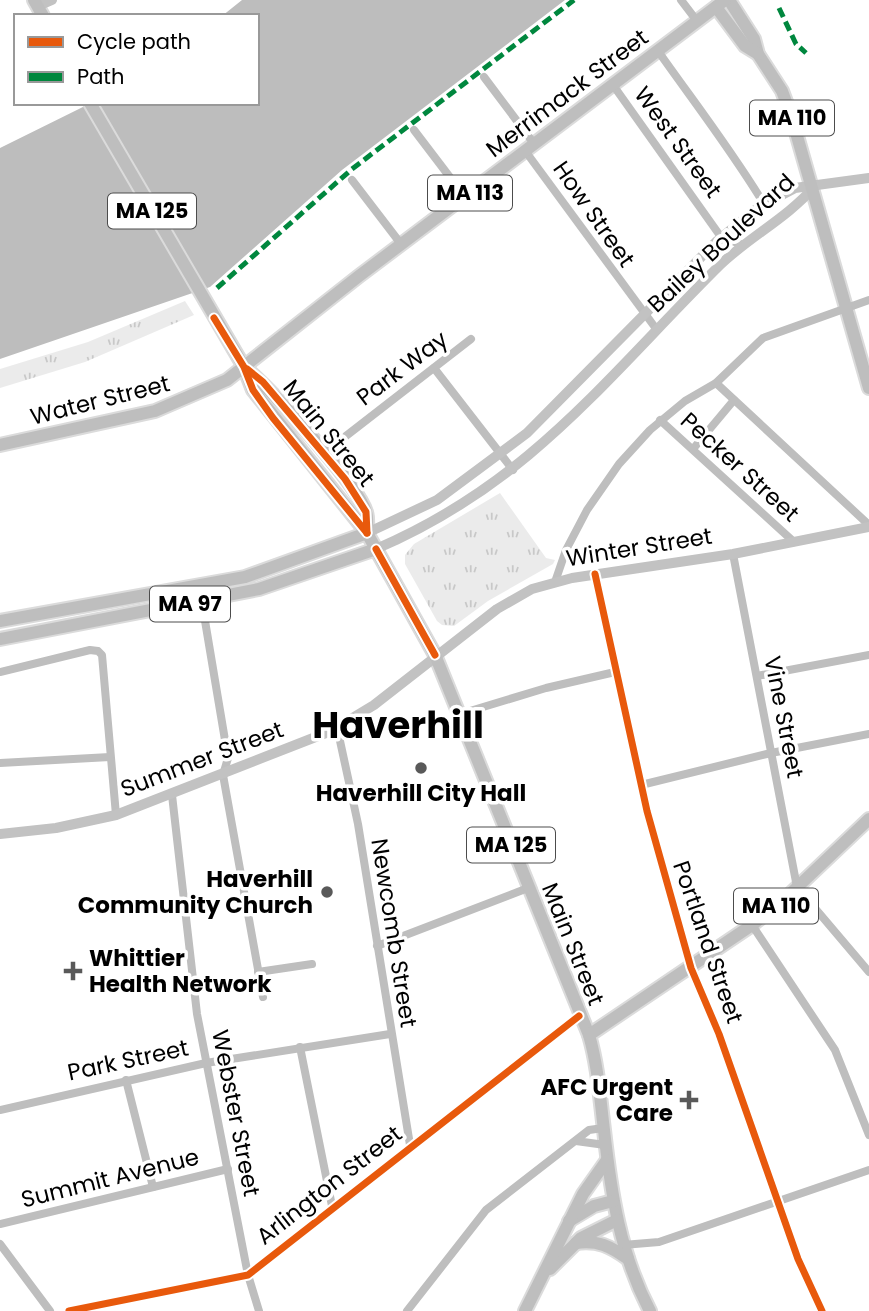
<svg xmlns="http://www.w3.org/2000/svg" width="869" height="1311" font-family="Poppins,sans-serif">
	<defs>
		<pattern id="grass-tufts" width="24" height="20" patternUnits="userSpaceOnUse" patternTransform="scale(1.75)"><rect width="24" height="20" fill="#ebebeb"/><path d="M3 7l-1-3M5 7V3M7 7l1-3M15 17l-1-3M17 17v-4M19 17l1-3" fill="none" stroke="#c8c8c8"/></pattern>
	</defs>
	<rect width="100%" height="100%" fill="#fff"/>
	<g fill="url(#grass-tufts)">
		<polygon points="185,301 194,315 85,362 0,388 0,369 88,342"/>
		<polygon points="500,493 546,558 555,560 553,564 488,601 454,626 442,625 437,621 405,564 405,555 414,544"/>
	</g>
	<polygon fill="#bdbdbd" points="242,0 565,0 342,170 210,287 0,359 0,148 91,103 257,103 257,16 222,16"/>
	<g fill="none" stroke-linecap="round" stroke-linejoin="round">
		<g stroke="#dbdbdb" stroke-width="16">
			<g id="primary">
				<polyline points="34,0 43,16"/>
				<polyline points="729,0 754,39 758,54 782,91 791,115 869,388"/>
				<polyline points="716,7 745,46 758,54"/>
				<path d="M90 103 244 367 253 390 367 533 435 655 589 1035C598 1066 600 1098 604 1130 611 1193 620 1254 650 1311"/>
				<path d="M244 367C270 388 357 483 366 512 368 518 367 527 367 533"/>
				<polyline points="0,445 155,411 227,380 359,276 725,0"/>
				<polyline points="0,621 245,577 367,533"/>
				<polyline points="0,639 259,589 376,549"/>
				<polyline points="589,1035 752,925 789,895 869,819"/>
				<polyline points="569,1221 594,1206 613,1201"/>
				<path d="M576 1243C598 1240 610 1246 628 1259"/>
				<polyline points="550,1269 581,1238 617,1220"/>
				<polyline points="525,1311 583,1194 607,1160"/>
			</g>
		</g>
		<g stroke="#bebebe" stroke-width="8">
			<polyline points="681,0 697,21"/>
			<path d="M658 51C694 102 732 151 764 204"/>
			<polyline points="484,77 535,145"/>
			<polyline points="613,85 721,237 743,245"/>
			<polyline points="414,130 465,197"/>
			<polyline points="526,152 657,330"/>
			<polyline points="352,180 401,244"/>
			<polyline points="434,368 513,470"/>
			<polyline points="716,383 869,525"/>
			<polyline points="660,420 794,542"/>
			<polyline points="693,449 734,400"/>
			<polyline points="324,453 471,339"/>
			<polyline points="733,554 797,887 869,972"/>
			<polyline points="595,574 647,811 691,968 719,1034 798,1259 822,1311"/>
			<polyline points="555,582 566,550 587,510 619,464 650,430 685,401 716,383 763,338 869,300"/>
			<polyline points="199,585 228,758 223,775 263,997"/>
			<polyline points="0,672 90,650 98,651 102,655 116,815"/>
			<polyline points="757,676 869,655"/>
			<polyline points="460,714 546,688 615,672"/>
			<polyline points="337,727 358,824 410,1145"/>
			<polyline points="0,763 110,757"/>
			<polyline points="641,785 771,753 869,734"/>
			<polyline points="172,795 197,1014 248,1275 259,1311"/>
			<polyline points="752,925 835,1050 869,1135"/>
			<polyline points="377,946 528,888"/>
			<polyline points="258,972 312,964"/>
			<polyline points="300,1047 332,1206"/>
			<polyline points="126,1080 153,1187"/>
			<polyline points="0,1110 206,1063 390,1034"/>
			<polyline points="576,1141 605,1145"/>
			<polyline points="0,1224 228,1169"/>
			<polyline points="0,1244 50,1311"/>
			<polyline points="623,1245 659,1242 869,1170"/>
			<polyline points="69,1311 248,1275 579,1016"/>
			<polyline points="407,1311 486,1210 589,1130 603,1128"/>
		</g>
		<g stroke="#c2c2c2" stroke-width="10">
			<polyline points="38,6 52,0"/>
			<polyline points="367,533 437,500 527,433 716,242 759,207 795,188 869,178"/>
			<path d="M376 549C530 483 605 379 720 265 749 237 787 218 814 187"/>
			<polyline points="0,834 56,828 116,815 331,731 374,705 497,609 532,589 572,578 733,554 869,527"/>
		</g>
		<use href="#primary" stroke="#bebebe" stroke-width="12"/>
		<g stroke="#00873e" stroke-width="5" stroke-dasharray="10 5" stroke-linecap="butt">
			<polyline points="779,8 796,44 806,53"/>
			<polyline points="217,288 352,169 574,0"/>
		</g>
		<g stroke="#fff" stroke-width="11">
			<g id="cycleway">
				<polyline points="214,318 244,367 253,390 273,418 367,533"/>
				<polyline points="247,369 263,382 345,479 366,512 367,533"/>
				<polyline points="376,549 435,655"/>
				<polyline points="595,574 647,811 691,968 719,1034 798,1259 822,1311"/>
				<polyline points="69,1311 248,1275 579,1016"/>
			</g>
		</g>
		<use href="#cycleway" stroke="#e8590c" stroke-width="7"/>
	</g>
	<g fill="#595959" stroke="#fff" stroke-width="2.5">
		<circle cx="421" cy="768" r="7"/>
		<circle cx="327" cy="892" r="7"/>
		<path d="M69.5 960.5h7v7h7v7h-7v7h-7v-7h-7v-7h7z"/>
		<path d="M685.5 1089.5h7v7h7v7h-7v7h-7v-7h-7v-7h7z"/>
	</g>
	<g text-anchor="middle" stroke-width="7" stroke-linejoin="round" paint-order="stroke">
		<g fill="#fff" stroke="#4c4c4c" stroke-width="2">
			<rect x="750" y="100.5" width="84" height="35" rx="5"/>
			<rect x="428" y="175.5" width="84" height="35" rx="5"/>
			<rect x="108" y="193.5" width="88" height="35" rx="5"/>
			<rect x="150" y="586.5" width="80" height="35" rx="5"/>
			<rect x="467" y="827.5" width="88" height="35" rx="5"/>
			<rect x="734" y="888.5" width="84" height="35" rx="5"/>
		</g>
		<g font-size="21" font-weight="bold" fill="#000">
			<text x="792" y="125">MA 110</text>
			<text x="470" y="200">MA 113</text>
			<text x="152" y="218">MA 125</text>
			<text x="190" y="611">MA 97</text>
			<text x="511" y="852">MA 125</text>
			<text x="776" y="913">MA 110</text>
		</g>
		<g font-size="23" fill="#000" stroke="#fff">
			<text transform="translate(567 93) rotate(-37)" y="8">Merrimack Street</text>
			<text transform="translate(678 142) rotate(54)" y="8">West Street</text>
			<text transform="translate(594 214) rotate(55)" y="8">How Street</text>
			<text transform="translate(721 243) rotate(-43)" y="8">Bailey Boulevard</text>
			<text transform="translate(402 368) rotate(-37)" y="8">Park Way</text>
			<text transform="translate(100 400) rotate(-14)" y="8">Water Street</text>
			<text transform="translate(329 433) rotate(51)" y="8">Main Street</text>
			<text transform="translate(740 467) rotate(42)" y="8">Pecker Street</text>
			<text transform="translate(639 547) rotate(-9)" y="8">Winter Street</text>
			<text transform="translate(784 717) rotate(79)" y="8">Vine Street</text>
			<text transform="translate(202 759) rotate(-21)" y="8">Summer Street</text>
			<text transform="translate(394 933) rotate(81)" y="8">Newcomb Street</text>
			<text transform="translate(708 942) rotate(71)" y="8">Portland Street</text>
			<text transform="translate(573 944) rotate(68)" y="8">Main Street</text>
			<text transform="translate(128 1060) rotate(-12)" y="8">Park Street</text>
			<text transform="translate(236 1113) rotate(79)" y="8">Webster Street</text>
			<text transform="translate(110 1178) rotate(-14)" y="8">Summit Avenue</text>
			<text transform="translate(329 1185) rotate(-38)" y="8">Arlington Street</text>
		</g>
		<g font-size="23" font-weight="bold" fill="#000" stroke="#fff" text-anchor="end">
			<text x="421" y="801" text-anchor="middle">Haverhill City Hall</text>
			<text x="313" y="887">Haverhill<tspan x="313" dy="26">Community Church</tspan></text>
			<text x="89" y="966" text-anchor="start">Whittier<tspan x="89" dy="26">Health Network</tspan></text>
			<text x="673" y="1095">AFC Urgent<tspan x="673" dy="26">Care</tspan></text>
		</g>
		<g font-size="37" font-weight="bold" fill="#000" stroke="#fff">
			<text x="398" y="738">Haverhill</text>
		</g>
	</g>
	<rect x="14" y="14" width="245" height="91" fill="#ffffff" stroke="#999999" stroke-width="2"/>
	<rect x="28" y="37" width="35" height="10" fill="#e8590c" stroke="#999999" stroke-width="2"/>
	<text x="77" y="49" font-size="21" fill="#000000">Cycle path</text>
	<rect x="28" y="72" width="35" height="10" fill="#00873e" stroke="#999999" stroke-width="2"/>
	<text x="77" y="84" font-size="21" fill="#000000">Path</text>
</svg>
